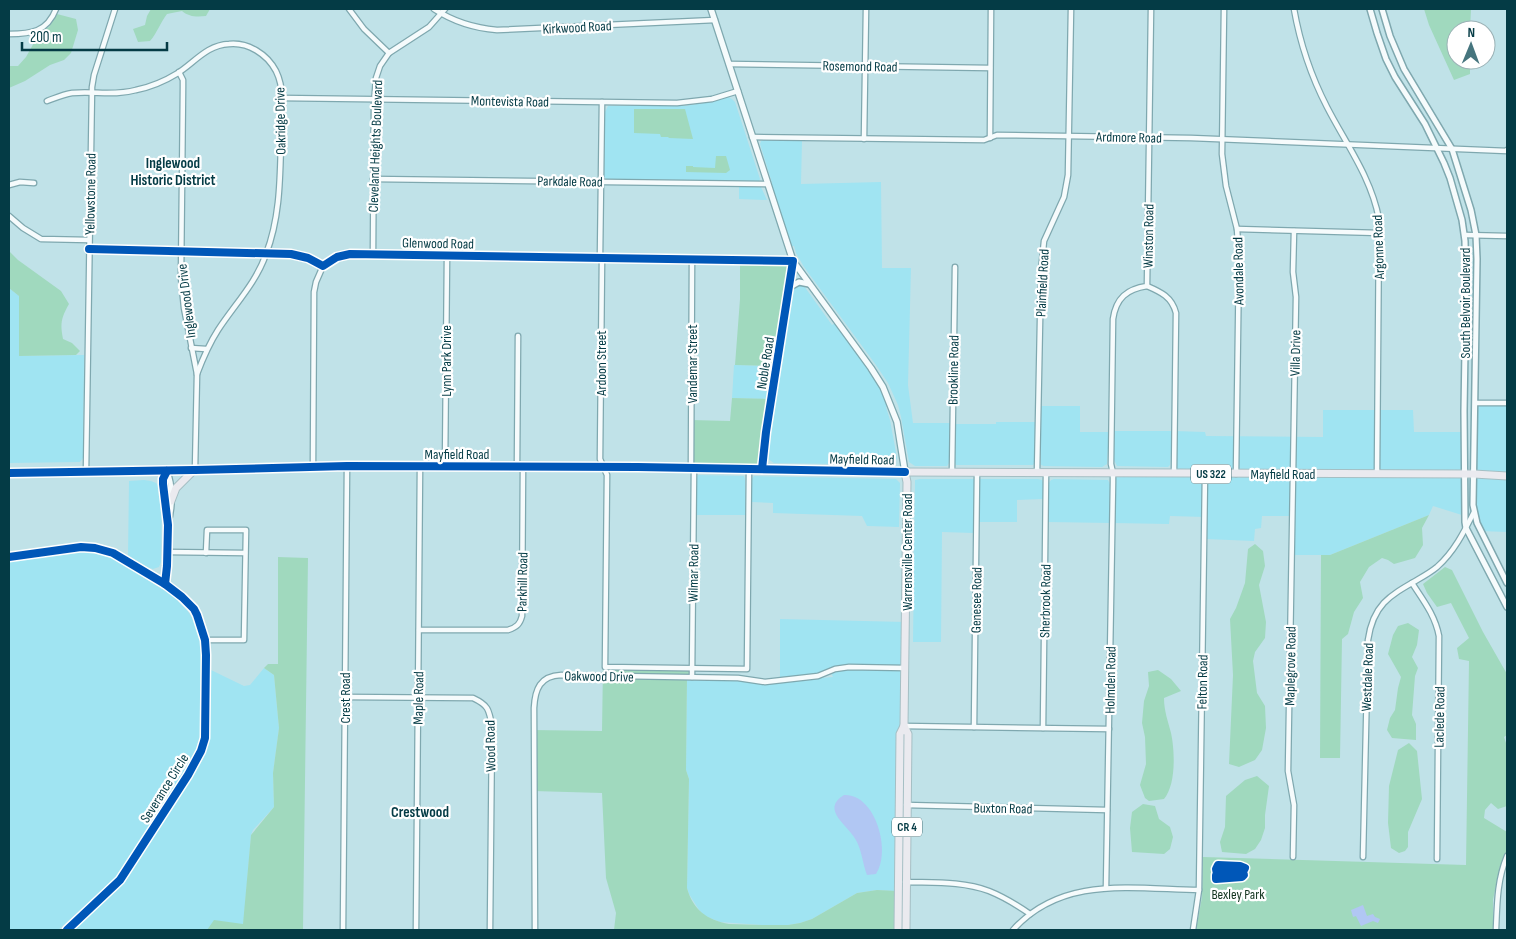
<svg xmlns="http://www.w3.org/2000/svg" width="1516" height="939" font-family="'Sofia Sans Condensed',sans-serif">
	<rect width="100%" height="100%" fill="#c0e2e8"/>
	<g fill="#a0e4f2">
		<polygon points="728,97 732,99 735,102 760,179 759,181 607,179 604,177 605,112 608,106 685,106 703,103"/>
		<polygon points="764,140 802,141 801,184 881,182 882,268 911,268 908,385 913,423 950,423 949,463 947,466 915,466 909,462 901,417 898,405 888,383 876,365 804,267 796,253 794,246 787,246 767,183 772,183 760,144 761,141"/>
		<polygon points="739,187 761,187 767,200 739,199"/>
		<polygon points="797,284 804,286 832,325 837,322 871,368 891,404 886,407 890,420 897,458 895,462 892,465 774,463 768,459 772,425 768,424 783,328 787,328 794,287"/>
		<polygon points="9,288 19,296 19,356 84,355 83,458 80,462 9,463"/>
		<polygon points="734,365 772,366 767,399 732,398"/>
		<polygon points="1476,403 1507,403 1507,532 1480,531 1474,512"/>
		<polygon points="1041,406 1080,406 1080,432 1109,432 1107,464 1102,467 1044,466 1041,465"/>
		<polygon points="1323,410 1413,410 1414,432 1465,432 1465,516 1433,506 1429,515 1330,555 1292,555 1292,516 1262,516 1261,528 1255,529 1254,541 1205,539 1205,517 1170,516 1169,524 1113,523 1113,473 1174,473 1175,431 1205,432 1206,436 1323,437"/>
		<polygon points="996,422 1035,422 1035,462 1033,465 956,465 955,462 955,424 996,424"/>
		<polygon points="1114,431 1172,431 1170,465 1168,467 1117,466 1114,460"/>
		<polygon points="698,475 744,476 745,479 746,515 697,515 697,477"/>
		<polygon points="754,476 896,479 900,483 899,527 867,526 862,516 773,513 773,503 751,502 751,480"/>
		<polygon points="920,479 1038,479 1042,480 1043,483 1043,499 1017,500 1017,522 974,522 974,533 942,532 941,642 913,642 915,483 915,480"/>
		<polygon points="1054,479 1108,480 1110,484 1110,523 1048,522 1049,483 1051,480"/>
		<polygon points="144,480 151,481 156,483 160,487 162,494 161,562 159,567 153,569 147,567 128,555 129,481"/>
		<polygon points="84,552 102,554 116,560 173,596 187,610 196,624 200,637 202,652 200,736 194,757 117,877 58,930 9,930 9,562"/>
		<polygon points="780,619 906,622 904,726 896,786 894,891 877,890 857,893 812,919 800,923 788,925 762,925 720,922 705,916 699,910 689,894 687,888 689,779 686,770 687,678 742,680 767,684 798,680 833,677 830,671 822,675 780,681"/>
		<polygon points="264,668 274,675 279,728 273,773 274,807 253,830 251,835 243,930 73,930 117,890 127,879 203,759 209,742 210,724 211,670 244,686 250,685"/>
	</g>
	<g fill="#a0d9be">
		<path d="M151 9H210L206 16C197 17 189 17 182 11L167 14C160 23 157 33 150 41L138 42 133 29 145 25 147 16Z"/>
		<polygon points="1424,9 1471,9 1470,30 1456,30 1456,60 1470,60 1470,74 1454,80 1429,25"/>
		<polygon points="57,14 76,19 78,30 71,53 64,60 50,65 25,81 9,88 9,66 18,66 26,57 40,32 49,27"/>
		<polygon points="634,109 685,109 693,139 669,138 668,137 661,137 660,134 634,133"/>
		<polygon points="716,156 726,156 730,170 726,173 686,172 686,166 693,166 693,167 715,168"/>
		<path d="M9 251 18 260 61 291 69 304C61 318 60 324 63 339L72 343 80 351 76 355 19 356V296L9 288Z"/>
		<polygon points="740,257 791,258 777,366 735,365 740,299"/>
		<polygon points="732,398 772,399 762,469 691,468 691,420 730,421"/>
		<polygon points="1429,515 1422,528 1423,545 1415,558 1394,564 1388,560 1382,558 1369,567 1360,582 1363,598 1354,612 1348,634 1342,639 1340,758 1320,758 1321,555 1330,555"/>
		<polygon points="1255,544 1263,551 1265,566 1259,585 1266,622 1265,638 1255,652 1253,661 1257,693 1265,706 1266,728 1262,750 1255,760 1239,767 1229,764 1233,675 1230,619 1236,608 1245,583 1248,549"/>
		<polygon points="278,557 308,558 303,930 207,930 214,920 243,924 251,835 274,807 273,773 279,728 274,675 264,668 268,664 278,664"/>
		<polygon points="1445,567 1452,570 1483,632 1507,674 1507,735 1504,737 1507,746 1507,806 1498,809 1491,803 1485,810 1484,818 1507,832 1507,856 1503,866 1500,866 1493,900 1493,930 1196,930 1202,897 1203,857 1466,865 1469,661 1459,659 1457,648 1469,638 1451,603 1437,607 1427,593 1423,584"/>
		<polygon points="1408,623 1419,630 1417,645 1412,657 1418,668 1415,676 1412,715 1416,724 1416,740 1392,738 1387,730 1390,718 1395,710 1398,688 1401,677 1388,654 1393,635 1398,626"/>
		<path d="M603 665 692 669V677H687L686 770 689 779 687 888C693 910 707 920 729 924L762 925H788L800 923 812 919 857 893 877 890 898 891V930H614L616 913 606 878 602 793 533 791 532 730 602 731Z"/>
		<path d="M1158 670 1171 679 1181 691 1164 698C1164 711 1168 721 1171 733 1175 751 1176 785 1164 799L1149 801 1145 798 1140 785 1146 764 1145 737 1142 723 1144 701 1149 686 1148 672Z"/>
		<polygon points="1409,743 1417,751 1422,799 1408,832 1408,847 1405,851 1399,853 1391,848 1388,823 1389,786 1398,750"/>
		<polygon points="1257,776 1269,786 1265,815 1265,828 1261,840 1255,849 1246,854 1222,852 1220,842 1225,827 1226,796 1245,780"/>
		<polygon points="1143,804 1155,806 1159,819 1170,827 1173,837 1170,849 1164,854 1132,852 1130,828 1132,812"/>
	</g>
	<g fill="#b1c7f3">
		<path d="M844 795C875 793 892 851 876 874L867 875C863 865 862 852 857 842 850 826 819 810 844 795Z"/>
		<polygon points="1363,905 1367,916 1373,914 1375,917 1380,919 1378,923 1373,921 1361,926 1356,916 1353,917 1351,910"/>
	</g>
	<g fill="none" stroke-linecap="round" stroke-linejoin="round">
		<g stroke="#7fa8af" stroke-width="7">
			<g id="minor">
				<polyline points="349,9 364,29 389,53"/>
				<path d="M434 9C454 22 473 28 497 30L715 20"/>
				<polyline points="1224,9 1222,154 1226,186 1237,229 1239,258 1236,474"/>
				<path d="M1294 9C1300 43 1311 76 1327 107 1346 144 1371 177 1379 219L1377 474"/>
				<path d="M9 34C31 34 47 32 56 9"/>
				<polyline points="729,64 990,68"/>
				<polyline points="179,72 183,80 183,87 181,278 184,308 197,374 195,470"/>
				<polyline points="281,98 677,103 712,99 738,91"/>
				<path d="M47 101C55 98 64 94 72 93 94 91 115 96 136 90 151 87 165 81 178 73 195 62 207 45 229 44 248 42 267 54 276 71 286 91 282 119 281 142 280 179 280 218 266 254 256 283 235 304 218 330 209 344 203 358 197 374"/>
				<polyline points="752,137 984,140 997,135 1191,138 1507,151 1507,150"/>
				<polyline points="990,138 991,9"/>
				<polyline points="864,139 866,9"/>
				<polyline points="373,179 767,184"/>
				<polyline points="9,185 20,182 34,183"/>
				<polyline points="9,216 23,228 41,239 89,240"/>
				<polyline points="1237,229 1380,233"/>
				<polyline points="1465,235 1507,236"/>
				<polyline points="89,249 291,254 308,258 323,266 337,257 350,254 793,261"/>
				<polyline points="373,254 374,105 376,78 380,66 389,53 429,27 445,9"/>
				<polyline points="600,258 602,102"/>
				<polyline points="602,258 600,459 607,475 605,667 747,669 749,469"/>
				<path d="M1147 286C1161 292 1172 297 1176 313L1174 473"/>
				<polyline points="191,348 206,349"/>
				<polyline points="1476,403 1507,403"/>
				<polyline points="313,466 314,292 316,282 323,266"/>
				<polyline points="445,467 447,256"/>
				<polyline points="517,467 518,336"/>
				<polyline points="691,468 692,259"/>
				<path d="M167 471C173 484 173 509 168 523"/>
				<polyline points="86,472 92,87 94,75 115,9"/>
				<polyline points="952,472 955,267"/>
				<polyline points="1037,473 1041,271 1044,241 1064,197 1068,175 1071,9"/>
				<polyline points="167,552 245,553"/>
				<polyline points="9,557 81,547 95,548 113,553 165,584 182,597 194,609 197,615 205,640 206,655 205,738 201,751 188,775 120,880 67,930"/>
				<path d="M1412 583C1423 600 1435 615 1439 636L1437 859"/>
				<polyline points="165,584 167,566 168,525 163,484 163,479 167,471"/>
				<path d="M419 630H508C517 627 520 624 522 616L523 467"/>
				<polyline points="205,640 244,640 246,530 207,530 206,553"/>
				<polyline points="692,677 694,468"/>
				<path d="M345 697 473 698C488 705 489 709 492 726L490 930"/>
				<polyline points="904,726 1109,729"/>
				<polyline points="974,727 977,472"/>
				<polyline points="1043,728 1046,473"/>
				<polyline points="906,805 1107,810"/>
				<polyline points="1293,857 1294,805 1288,771 1296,297 1293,272 1294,231"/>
				<path d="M1363 857 1368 640C1373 605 1389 596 1417 580 1424 576 1431 572 1437 567 1454 552 1464 532 1474 512"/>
				<path d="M905 882C933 883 962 881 989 891 1004 897 1017 905 1030 914"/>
				<path d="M1106 888 1113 482V473L1111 464 1113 319C1116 298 1127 289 1147 286L1151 9"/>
				<polyline points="343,930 347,466"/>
				<polyline points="416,930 420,467"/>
				<path d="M535 930 534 708C535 689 540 676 561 675L738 678 765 682 818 676 835 669 849 667 905 668"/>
				<path d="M1013 930C1062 875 1133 889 1199 890"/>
				<polyline points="1193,930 1199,890 1205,474"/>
				<path d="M1496 930C1497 905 1497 880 1507 856"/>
			</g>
		</g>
		<g stroke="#7fa8af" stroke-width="8">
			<g id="tertiary">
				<polyline points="1370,9 1377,33 1386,59 1395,77 1425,124 1444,163 1450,178 1462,220 1465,241 1466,288 1464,411 1465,522 1466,528 1507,607"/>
				<polyline points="1382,9 1390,36 1404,69 1452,149 1471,210 1476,235 1477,259 1473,505 1477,523 1507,583"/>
				<polyline points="790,287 799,282 809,284"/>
				<polyline points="762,469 766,432 793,261"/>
			</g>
		</g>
		<g stroke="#7fa8af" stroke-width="8">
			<polyline id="secondary" points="711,9 793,261 871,368 883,387 897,422 905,472"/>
		</g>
		<g stroke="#a5bfc4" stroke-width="9">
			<g id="primary">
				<polyline points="9,473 347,466 638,467 905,472 1474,474 1507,476"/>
				<polyline points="171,501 176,488 194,470"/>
				<polyline points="904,726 908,734 906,930"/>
				<polyline points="898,930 900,734 904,726 907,482 905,472"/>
			</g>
		</g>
		<use href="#minor" stroke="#f6fbfc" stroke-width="4.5"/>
		<use href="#tertiary" stroke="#f6fbfc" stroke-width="5"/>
		<use href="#secondary" stroke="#f6fbfc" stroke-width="5.5"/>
		<use href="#primary" stroke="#eaeaef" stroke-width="7"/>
		<g stroke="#fff" stroke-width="11">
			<g id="cycleway">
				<polyline points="89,249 291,254 308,258 323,266 337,257 350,254 793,261 766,432 762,469"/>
				<polyline points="195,470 347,466 638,467 905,472"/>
				<polyline points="9,473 194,470"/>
				<polyline points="9,557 81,547 95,548 113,553 165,584 182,597 194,609 197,615 205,640 206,655 205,738 201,751 188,775 120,880 67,930"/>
				<polyline points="165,584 167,566 168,525 163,484 163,479 167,471"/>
				<polyline points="1217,874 1216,869 1218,865 1240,866 1245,868 1244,870 1232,868 1219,871 1221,874 1243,872 1244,875 1242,877 1216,879 1216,875 1220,873"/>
			</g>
		</g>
		<use href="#cycleway" stroke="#0057b8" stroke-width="8"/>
	</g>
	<g text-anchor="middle" stroke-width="4.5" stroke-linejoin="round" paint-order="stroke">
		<g fill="#fff" stroke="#4f767d" stroke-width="1">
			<rect x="1191" y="464.5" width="40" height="19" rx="4"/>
			<rect x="892" y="817.5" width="30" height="19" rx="4"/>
		</g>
		<g font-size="12" font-weight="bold" fill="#043b45">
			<text x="1211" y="478">US 322</text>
			<text x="907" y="831">CR 4</text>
		</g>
		<g font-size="14" fill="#043b45" stroke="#fff">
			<text transform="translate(577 27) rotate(-3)" y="5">Kirkwood Road</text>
			<text transform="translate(860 66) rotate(1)" y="5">Rosemond Road</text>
			<text transform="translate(510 101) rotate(1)" y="5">Montevista Road</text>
			<text transform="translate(280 121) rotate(-91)" y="5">Oakridge Drive</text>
			<text transform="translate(1129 137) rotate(1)" y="5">Ardmore Road</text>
			<text transform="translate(375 146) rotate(-88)" y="5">Cleveland Heights Boulevard</text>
			<text transform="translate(570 181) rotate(1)" y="5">Parkdale Road</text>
			<text transform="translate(90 194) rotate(-89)" y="5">Yellowstone Road</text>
			<text transform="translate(1148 236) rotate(-89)" y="5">Winston Road</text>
			<text transform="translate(438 243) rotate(1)" y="5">Glenwood Road</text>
			<text transform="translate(1378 247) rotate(-92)" y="5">Argonne Road</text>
			<text transform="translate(1238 271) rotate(-91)" y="5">Avondale Road</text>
			<text transform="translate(1042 283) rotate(-87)" y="5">Plainfield Road</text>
			<text transform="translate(186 301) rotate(-97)" y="5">Inglewood Drive</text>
			<text transform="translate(1465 303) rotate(-90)" y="5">South Belvoir Boulevard</text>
			<text transform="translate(1295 353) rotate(-89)" y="5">Villa Drive</text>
			<text transform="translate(446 361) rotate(-90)" y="5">Lynn Park Drive</text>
			<text transform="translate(601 363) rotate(-90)" y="5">Ardoon Street</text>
			<text transform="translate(765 363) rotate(-81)" y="5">Noble Road</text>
			<text transform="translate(692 364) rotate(-90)" y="5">Vandemar Street</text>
			<text transform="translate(953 370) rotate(-89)" y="5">Brookline Road</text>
			<text x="457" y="459">Mayfield Road</text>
			<text transform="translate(862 459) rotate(1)" y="5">Mayfield Road</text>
			<text x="1283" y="479">Mayfield Road</text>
			<text transform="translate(907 552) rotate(-90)" y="5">Warrensville Center Road</text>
			<text transform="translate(693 573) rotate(-89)" y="5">Wilmar Road</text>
			<text transform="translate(522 582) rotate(-89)" y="5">Parkhill Road</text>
			<text transform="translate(976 600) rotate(-89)" y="5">Genesee Road</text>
			<text transform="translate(1045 601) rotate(-89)" y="5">Sherbrook Road</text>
			<text transform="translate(1290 666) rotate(-89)" y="5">Maplegrove Road</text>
			<text transform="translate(599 676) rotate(1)" y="5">Oakwood Drive</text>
			<text transform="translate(1367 677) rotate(-88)" y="5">Westdale Road</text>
			<text transform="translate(1110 680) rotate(-89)" y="5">Holmden Road</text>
			<text transform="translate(1202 682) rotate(-89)" y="5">Felton Road</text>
			<text transform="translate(345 698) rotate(-90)" y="5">Crest Road</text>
			<text transform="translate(418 698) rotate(-89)" y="5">Maple Road</text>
			<text transform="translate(1439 717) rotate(-89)" y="5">Laclede Road</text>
			<text transform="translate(490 746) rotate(-91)" y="5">Wood Road</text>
			<text transform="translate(164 788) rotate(-58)" y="5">Severance Circle</text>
			<text transform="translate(1003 808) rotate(1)" y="5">Buxton Road</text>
		</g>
		<g font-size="14" fill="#11331d" stroke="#fff">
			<text x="1238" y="899">Bexley Park</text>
		</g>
		<g font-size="15" font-weight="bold" fill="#043b45" stroke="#fff">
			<text x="173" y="168">Inglewood<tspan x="173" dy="17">Historic District</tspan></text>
			<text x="420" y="817">Crestwood</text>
		</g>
	</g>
	<rect width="1516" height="939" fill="none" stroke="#043b45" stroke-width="20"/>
	<g transform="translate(1471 45) rotate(1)"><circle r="24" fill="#ffffff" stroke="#9bb1b5"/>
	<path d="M0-4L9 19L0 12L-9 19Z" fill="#46757e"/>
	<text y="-8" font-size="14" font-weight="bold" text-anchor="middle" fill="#043b45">N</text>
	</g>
	<path d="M22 42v8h145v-8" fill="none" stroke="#043b45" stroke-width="2.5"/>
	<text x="30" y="42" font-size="15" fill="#043b45" stroke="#ffffff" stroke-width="4" paint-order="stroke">200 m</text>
</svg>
